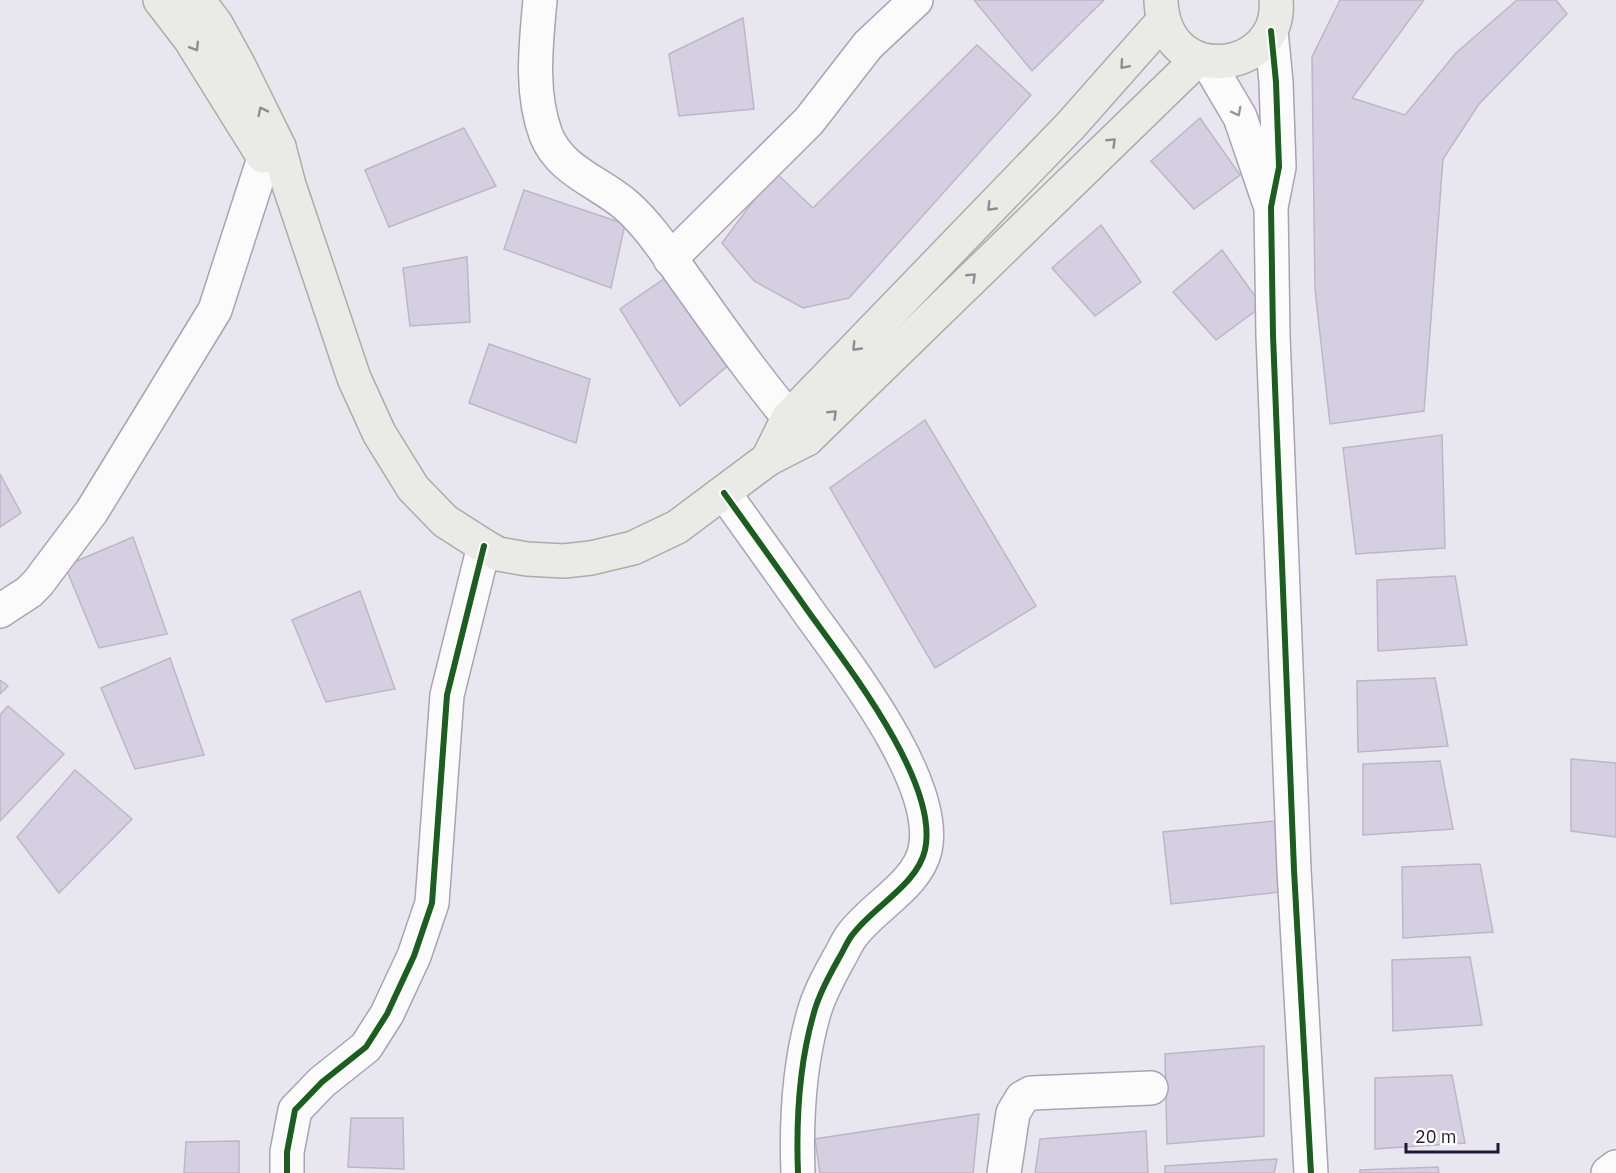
<svg xmlns="http://www.w3.org/2000/svg" width="1616" height="1173" font-family="'IBM Plex Sans',sans-serif">
	<rect width="100%" height="100%" fill="#e8e6ee"/>
	<g fill="#d5cfe2" stroke="#bcb7c8" stroke-width="1.5">
		<polygon points="974,0 1104,0 1032,71"/>
		<polygon points="1340,0 1424,0 1352,98 1405,115 1456,53 1517,0 1556,0 1567,14 1479,104 1443,159 1424,411 1330,424 1315,289 1312,57"/>
		<polygon points="743,18 754,109 679,116 669,54"/>
		<polygon points="977,45 1031,95 849,298 803,308 754,281 722,243 775,172 813,208"/>
		<polygon points="1200,118 1240,175 1194,209 1151,161"/>
		<polygon points="464,128 496,186 389,227 365,170"/>
		<polygon points="524,190 625,224 611,288 504,249"/>
		<polygon points="1101,225 1141,282 1095,316 1052,268"/>
		<polygon points="1222,250 1262,306 1216,340 1173,292"/>
		<polygon points="467,257 470,322 410,326 403,268"/>
		<polygon points="671,274 731,363 680,406 620,309"/>
		<polygon points="489,344 590,379 576,443 469,403"/>
		<polygon points="925,420 1036,606 935,668 830,488"/>
		<polygon points="1442,435 1445,548 1356,554 1343,448"/>
		<polygon points="0,474 21,513 0,527"/>
		<polygon points="133,537 167,634 99,648 65,566"/>
		<polygon points="1455,576 1467,645 1378,651 1377,580"/>
		<polygon points="360,591 395,689 326,702 292,620"/>
		<polygon points="170,658 204,755 135,769 101,688"/>
		<polygon points="1435,678 1448,746 1358,752 1357,681"/>
		<polygon points="0,680 8,686 0,694"/>
		<polygon points="8,706 64,754 0,821 0,715"/>
		<polygon points="1571,759 1616,763 1616,837 1571,831"/>
		<polygon points="1440,761 1453,829 1363,835 1363,764"/>
		<polygon points="75,770 132,819 59,893 17,837"/>
		<polygon points="1275,821 1280,892 1171,904 1163,832"/>
		<polygon points="1480,864 1493,932 1403,938 1402,867"/>
		<polygon points="1470,957 1482,1025 1393,1031 1392,960"/>
		<polygon points="1264,1046 1264,1136 1167,1144 1165,1054"/>
		<polygon points="1452,1075 1465,1143 1375,1149 1375,1078"/>
		<polygon points="979,1114 973,1173 820,1173 815,1139"/>
		<polygon points="351,1118 403,1118 404,1169 348,1167"/>
		<polygon points="1146,1131 1148,1173 1035,1173 1040,1139"/>
		<polygon points="239,1141 239,1173 184,1173 186,1142"/>
		<polygon points="1277,1159 1274,1173 1165,1173 1165,1166"/>
		<polygon points="1438,1167 1439,1173 1360,1173 1360,1170"/>
	</g>
	<g fill="none" stroke-linecap="round" stroke-linejoin="round">
		<g stroke="#a9a3b5" stroke-width="36">
			<g id="minor">
				<path d="M540 0C536 45 530 92 546 135 561 172 600 182 627 206 653 229 673 263 694 291 730 342 766 392 807 439"/>
				<polyline points="1271,31 1276,82 1279,167 1271,207 1273,335 1294,870 1311,1173"/>
				<polyline points="1207,61 1240,117 1269,202"/>
				<polyline points="670,259 809,121 868,45 916,0"/>
				<path d="M724 493C752 532 780 571 808 611 846 664 940 783 925 850 917 885 874 906 853 934 847 941 844 950 839 958 829 976 818 996 813 1016 799 1066 796 1121 798 1173"/>
				<polyline points="0,611 29,592 38,583 92,511 215,310 264,158 279,147"/>
				<polyline points="287,1173 287,1152 295,1110 322,1082 366,1047 387,1014 414,956 432,903 447,695 484,546"/>
				<polyline points="1004,1173 1013,1113 1022,1098 1031,1093 1151,1088"/>
				<polyline points="1608,1173 1616,1167"/>
			</g>
		</g>
		<g stroke="#acada6" stroke-width="36">
			<g id="major">
				<polyline points="160,0 190,39 263,156"/>
				<polyline points="198,0 216,24 239,66 279,147 289,185 354,378 379,433 413,488 445,521 484,546 498,554 527,559 564,561 591,558 633,548 677,527 768,459 807,439 1198,59"/>
				<path d="M1161 2C1166 90 1283 73 1276 0"/>
				<polyline points="768,459 788,418 1071,125 1163,21"/>
			</g>
		</g>
		<use href="#minor" stroke="#fcfbfc" stroke-width="33"/>
		<use href="#major" stroke="#eaebe6" stroke-width="33"/>
		<g stroke="#fff" stroke-width="10">
			<g id="cycleway">
				<polyline points="1271,31 1276,82 1279,167 1271,207 1273,335 1294,870 1311,1173"/>
				<path d="M724 493C752 532 780 571 808 611 846 664 940 783 925 850 917 885 874 906 853 934 847 941 844 950 839 958 829 976 818 996 813 1016 799 1066 796 1121 798 1173"/>
				<polyline points="287,1173 287,1152 295,1110 322,1082 366,1047 387,1014 414,956 432,903 447,695 484,546"/>
			</g>
		</g>
		<use href="#cycleway" stroke="#1b5e20" stroke-width="6"/>
	</g>
	<defs><path id="oneway-chevron" d="M-2-3.5L2.5 0L-2 3.5" fill="none" stroke-width="1.6" stroke-linecap="round" stroke-linejoin="round" transform="scale(1.5)"/></defs>
	<g stroke="#908c96">
		<use href="#oneway-chevron" transform="translate(195 47) rotate(58)"/>
		<use href="#oneway-chevron" transform="translate(1124 65) rotate(131)"/>
		<use href="#oneway-chevron" transform="translate(262 111) rotate(-116)"/>
		<use href="#oneway-chevron" transform="translate(1112 142) rotate(-44)"/>
		<use href="#oneway-chevron" transform="translate(991 207) rotate(134)"/>
		<use href="#oneway-chevron" transform="translate(972 277) rotate(-44)"/>
		<use href="#oneway-chevron" transform="translate(856 347) rotate(134)"/>
		<use href="#oneway-chevron" transform="translate(833 414) rotate(-44)"/>
	</g>
	<use stroke="#9995a2" href="#oneway-chevron" transform="translate(1237 112) rotate(63)"/>
	<path d="M1406 1143v9h92v-9" fill="none" stroke="#211834" stroke-width="3"/>
	<text x="1415" y="1143" font-size="18" fill="#211834" stroke="#ffffff" stroke-width="4.5" paint-order="stroke">20 m</text>
</svg>
